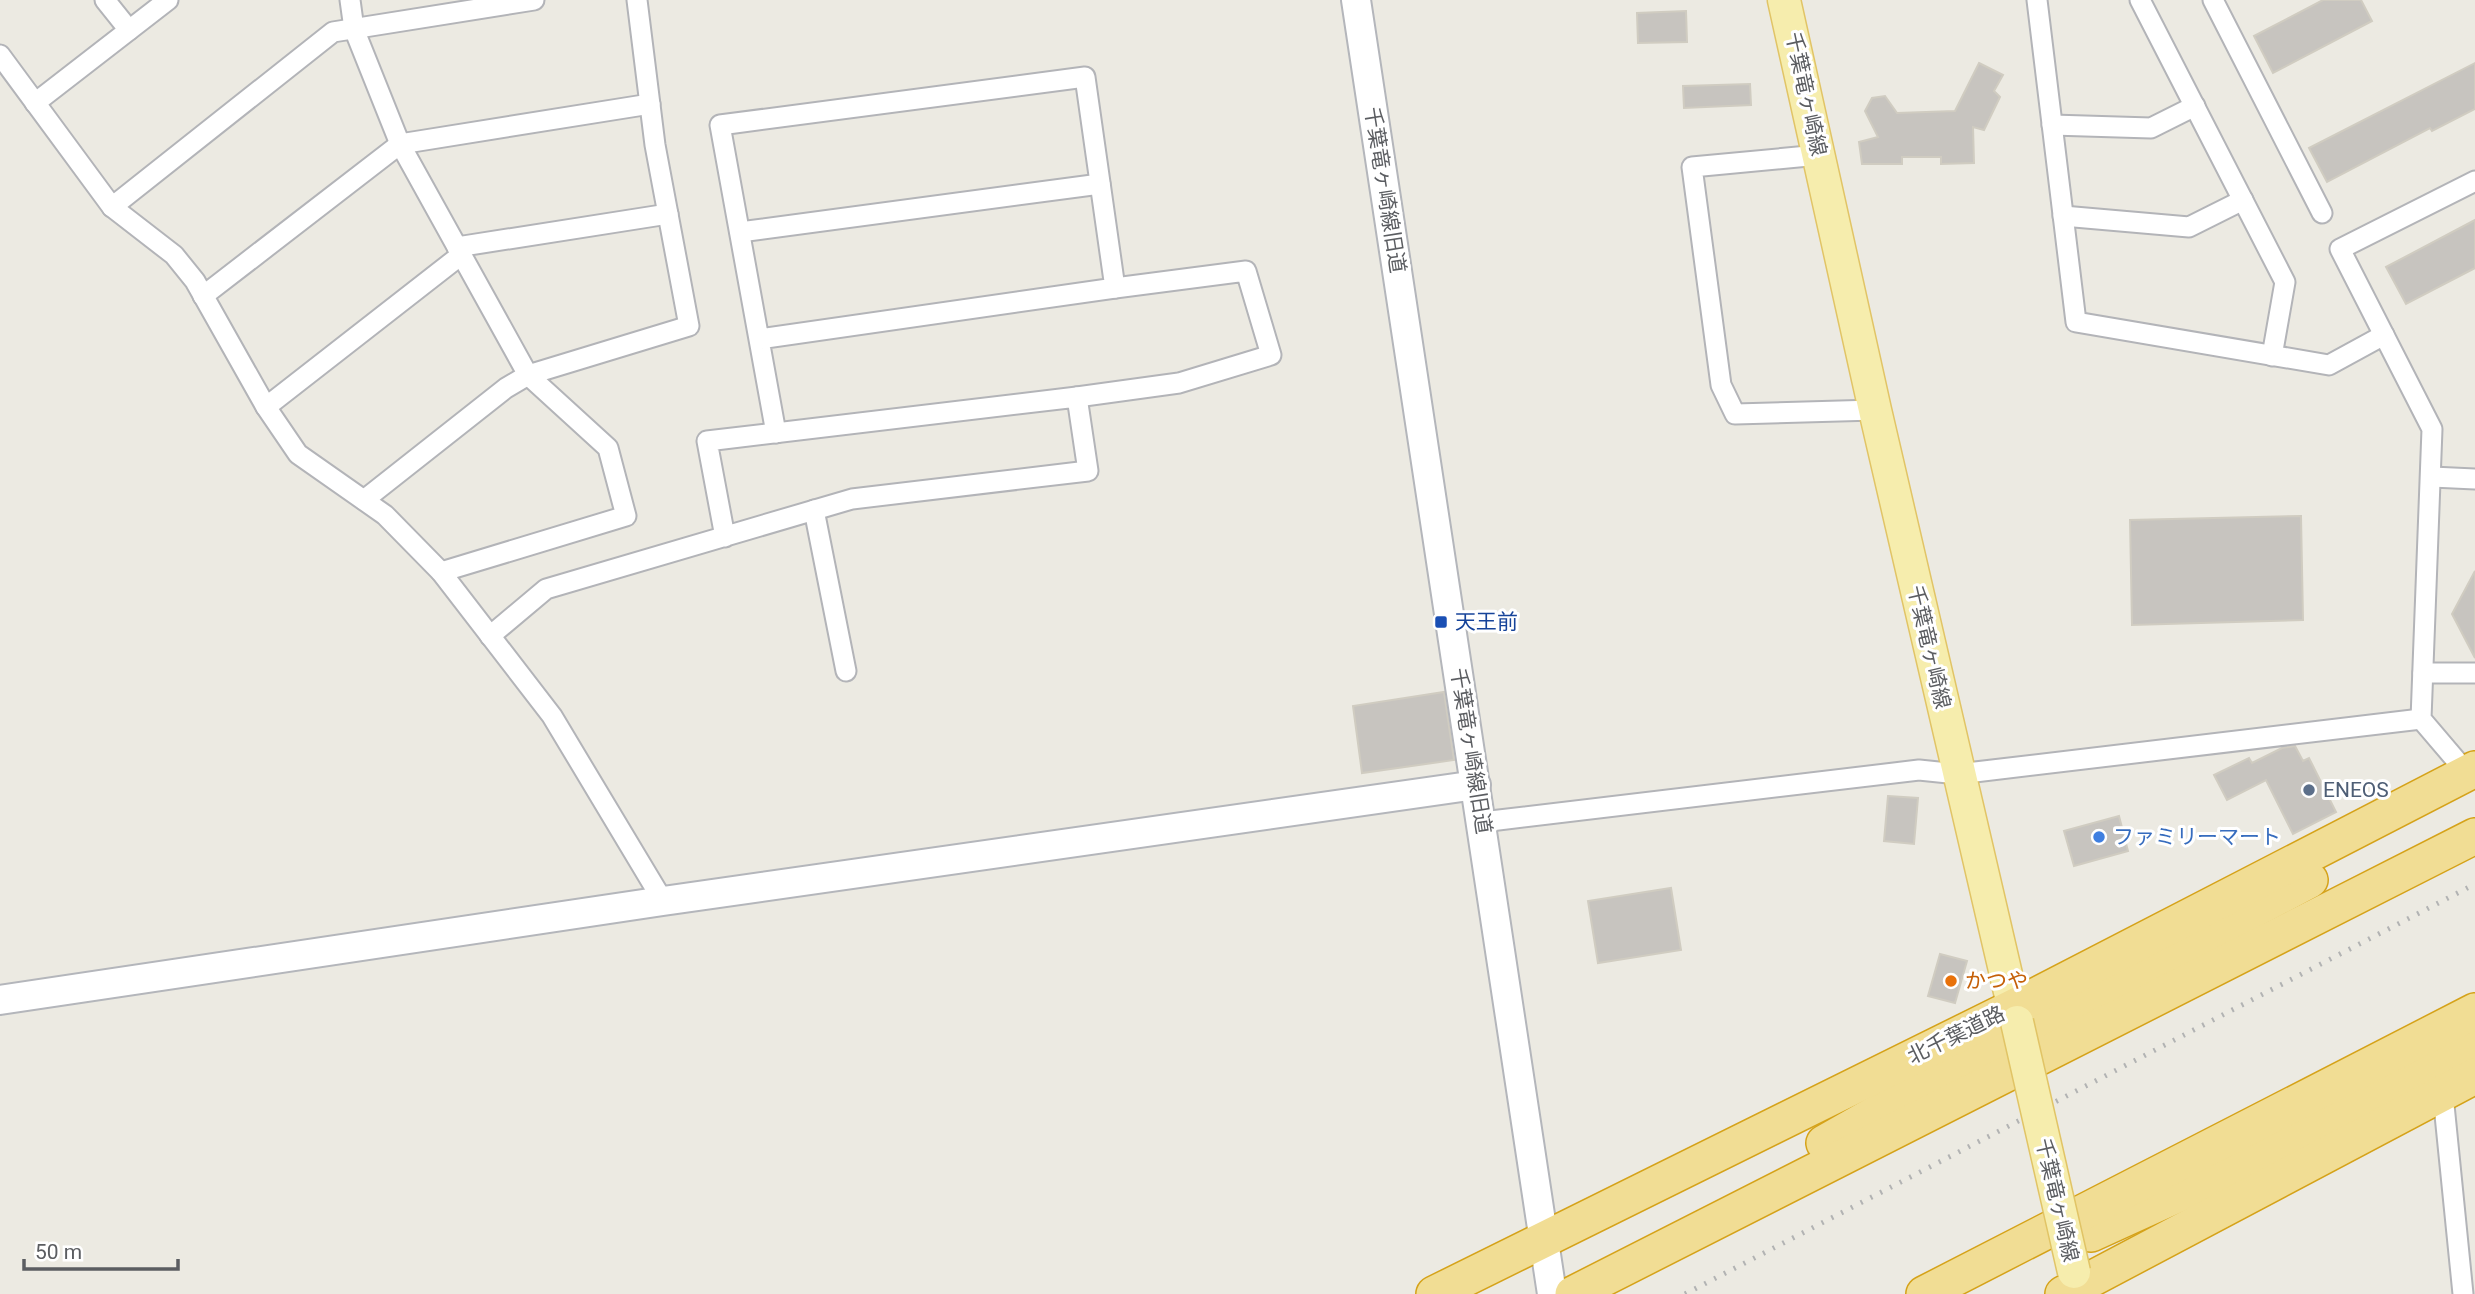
<svg xmlns="http://www.w3.org/2000/svg" width="2475" height="1294" font-family="Roboto,'Noto Sans JP',sans-serif">
	<rect width="100%" height="100%" fill="#eceae2"/>
	<g fill="#c7c4bf" stroke="#d0ccc1" stroke-width="2">
		<polygon points="2323,0 2361,0 2372,21 2273,73 2254,36"/>
		<polygon points="1686,11 1687,42 1638,43 1637,13"/>
		<polygon points="1979,63 2003,75 1994,91 2000,97 1984,130 1973,127 1974,163 1941,164 1941,157 1902,157 1902,164 1862,164 1859,142 1878,137 1865,111 1872,98 1885,96 1897,113 1955,111"/>
		<polygon points="2475,63 2475,109 2432,131 2430,128 2327,182 2309,148"/>
		<polygon points="1750,84 1751,105 1684,108 1683,86"/>
		<polygon points="2475,220 2475,268 2406,304 2386,267"/>
		<polygon points="2301,516 2303,620 2132,625 2130,520"/>
		<polygon points="2475,571 2475,658 2452,614"/>
		<polygon points="1444,692 1454,760 1362,773 1353,706"/>
		<polygon points="2295,746 2303,761 2309,758 2336,812 2293,834 2266,780 2227,800 2214,775 2249,758 2252,763 2282,748"/>
		<polygon points="1888,796 1918,798 1914,844 1884,841"/>
		<polygon points="2119,816 2128,851 2074,866 2064,831"/>
		<polygon points="1671,888 1681,950 1598,963 1588,901"/>
		<polygon points="1940,954 1967,961 1955,1003 1928,996"/>
	</g>
	<g fill="none" stroke-linecap="round" stroke-linejoin="round">
		<g stroke="#b3b4b8" stroke-width="23">
			<g id="street">
				<polyline points="105,0 129,30"/>
				<polyline points="350,0 354,29 400,144 528,375 608,448 626,516 441,572"/>
				<polyline points="2037,0 2076,322 2329,365 2384,335"/>
				<polyline points="2140,0 2285,282 2272,356"/>
				<polyline points="2213,0 2322,213"/>
				<polyline points="0,55 112,207 174,255 195,281 266,407 298,454 385,515 441,572 552,716 663,901"/>
				<polyline points="35,103 168,0"/>
				<polyline points="2052,125 2151,128 2195,106"/>
				<polyline points="1819,155 1692,167 1721,385 1735,414 1875,410"/>
				<polyline points="112,207 333,32 534,0"/>
				<polyline points="2063,216 2189,227 2243,200"/>
				<polyline points="740,232 1100,184"/>
				<polyline points="457,247 668,214"/>
				<polyline points="203,296 400,144 650,104"/>
				<polyline points="759,339 1115,288 1085,77 720,125 776,433"/>
				<polyline points="1077,397 1179,383 1271,355 1246,271 1115,288"/>
				<polyline points="266,407 461,255"/>
				<polyline points="2432,477 2475,479"/>
				<polyline points="364,500 506,388 528,375 689,326 655,145 637,0"/>
				<polyline points="814,510 846,671"/>
				<polyline points="490,636 546,589 852,499 1088,471 1077,397 707,441 725,537"/>
				<polyline points="2423,673 2475,673"/>
				<polyline points="2467,773 2421,719 2432,429 2340,249 2475,181"/>
				<polyline points="1482,822 1919,770 1958,774 2421,719"/>
				<polyline points="2443,1095 2463,1294"/>
			</g>
		</g>
		<g stroke="#b4b6bb" stroke-width="32">
			<g id="secondary">
				<polyline points="1356,0 1552,1294"/>
				<polyline points="0,1000 663,901 1476,785"/>
			</g>
		</g>
		<g stroke="#e1c466" stroke-width="35">
			<polyline id="primary" points="1784,0 1875,410 2017,1022"/>
		</g>
		<g stroke="#d5a219" stroke-width="38">
			<g id="highway">
				<polyline points="1824,1143 1926,1085 2310,880"/>
				<polyline points="2091,1234 2260,1157 2475,1039"/>
				<polyline points="1434,1294 2014,1007 2475,769"/>
				<polyline points="1573,1294 2475,836"/>
				<polyline points="1924,1294 2475,1011"/>
				<polyline points="2063,1294 2475,1076"/>
			</g>
		</g>
		<use href="#street" stroke="#fff" stroke-width="19"/>
		<use href="#secondary" stroke="#fff" stroke-width="28"/>
		<use href="#primary" stroke="#f6edad" stroke-width="32"/>
		<use href="#highway" stroke="#f1dd94" stroke-width="35"/>
		<polyline stroke="#b2b3b3" stroke-width="5" stroke-dasharray="2 9" stroke-linecap="butt" points="1685,1294 2475,884"/>
		<g stroke="#e1c466" stroke-width="35" stroke-linecap="butt">
			<polyline id="primary-bridge" points="2017,1022 2074,1272"/>
		</g>
		<use href="#primary-bridge" stroke="#f6edad" stroke-width="32"/>
	</g>
	<rect fill="#1a4fb4" stroke="#fff" stroke-width="2.5" x="1434" y="615" width="14" height="14" rx="3.5"/>
	<circle fill="#5c6f8a" stroke="#fff" stroke-width="2.5" cx="2309" cy="790" r="7"/>
	<circle fill="#3f7fe0" stroke="#fff" stroke-width="2.5" cx="2099" cy="837" r="7"/>
	<circle fill="#e8710a" stroke="#fff" stroke-width="2.5" cx="1951" cy="981" r="7"/>
	<g text-anchor="middle" stroke-width="6" stroke-linejoin="round" paint-order="stroke">
		<g font-size="21" fill="#5b5d61" stroke="#fff">
			<text transform="translate(1806 94) rotate(78)" y="7">千葉竜ヶ崎線</text>
			<text transform="translate(1385 190) rotate(81)" y="7">千葉竜ヶ崎線旧道</text>
			<text transform="translate(1929 647) rotate(77)" y="7">千葉竜ヶ崎線</text>
			<text transform="translate(1471 751) rotate(81)" y="7">千葉竜ヶ崎線旧道</text>
			<text transform="translate(1956 1035) rotate(-26)" y="7">北千葉道路</text>
			<text transform="translate(2057 1200) rotate(77)" y="7">千葉竜ヶ崎線</text>
		</g>
		<g font-size="21" fill="#164399" stroke="#fff" text-anchor="start">
			<text x="1455" y="629">天王前</text>
		</g>
		<g font-size="21" fill="#4e5e75" stroke="#fff" text-anchor="start">
			<text x="2323" y="797">ENEOS</text>
		</g>
		<g font-size="21" fill="#366cbe" stroke="#fff" text-anchor="start">
			<text x="2113" y="844">ファミリーマート</text>
		</g>
		<g font-size="21" fill="#c56008" stroke="#fff" text-anchor="start">
			<text x="1965" y="988">かつや</text>
		</g>
	</g>
	<path d="M24 1259v10h154v-10" fill="none" stroke="#5b5d61" stroke-width="3.5"/>
	<text x="35" y="1259" font-size="21" fill="#5b5d61" stroke="#ffffff" stroke-width="5" paint-order="stroke">50 m</text>
</svg>
